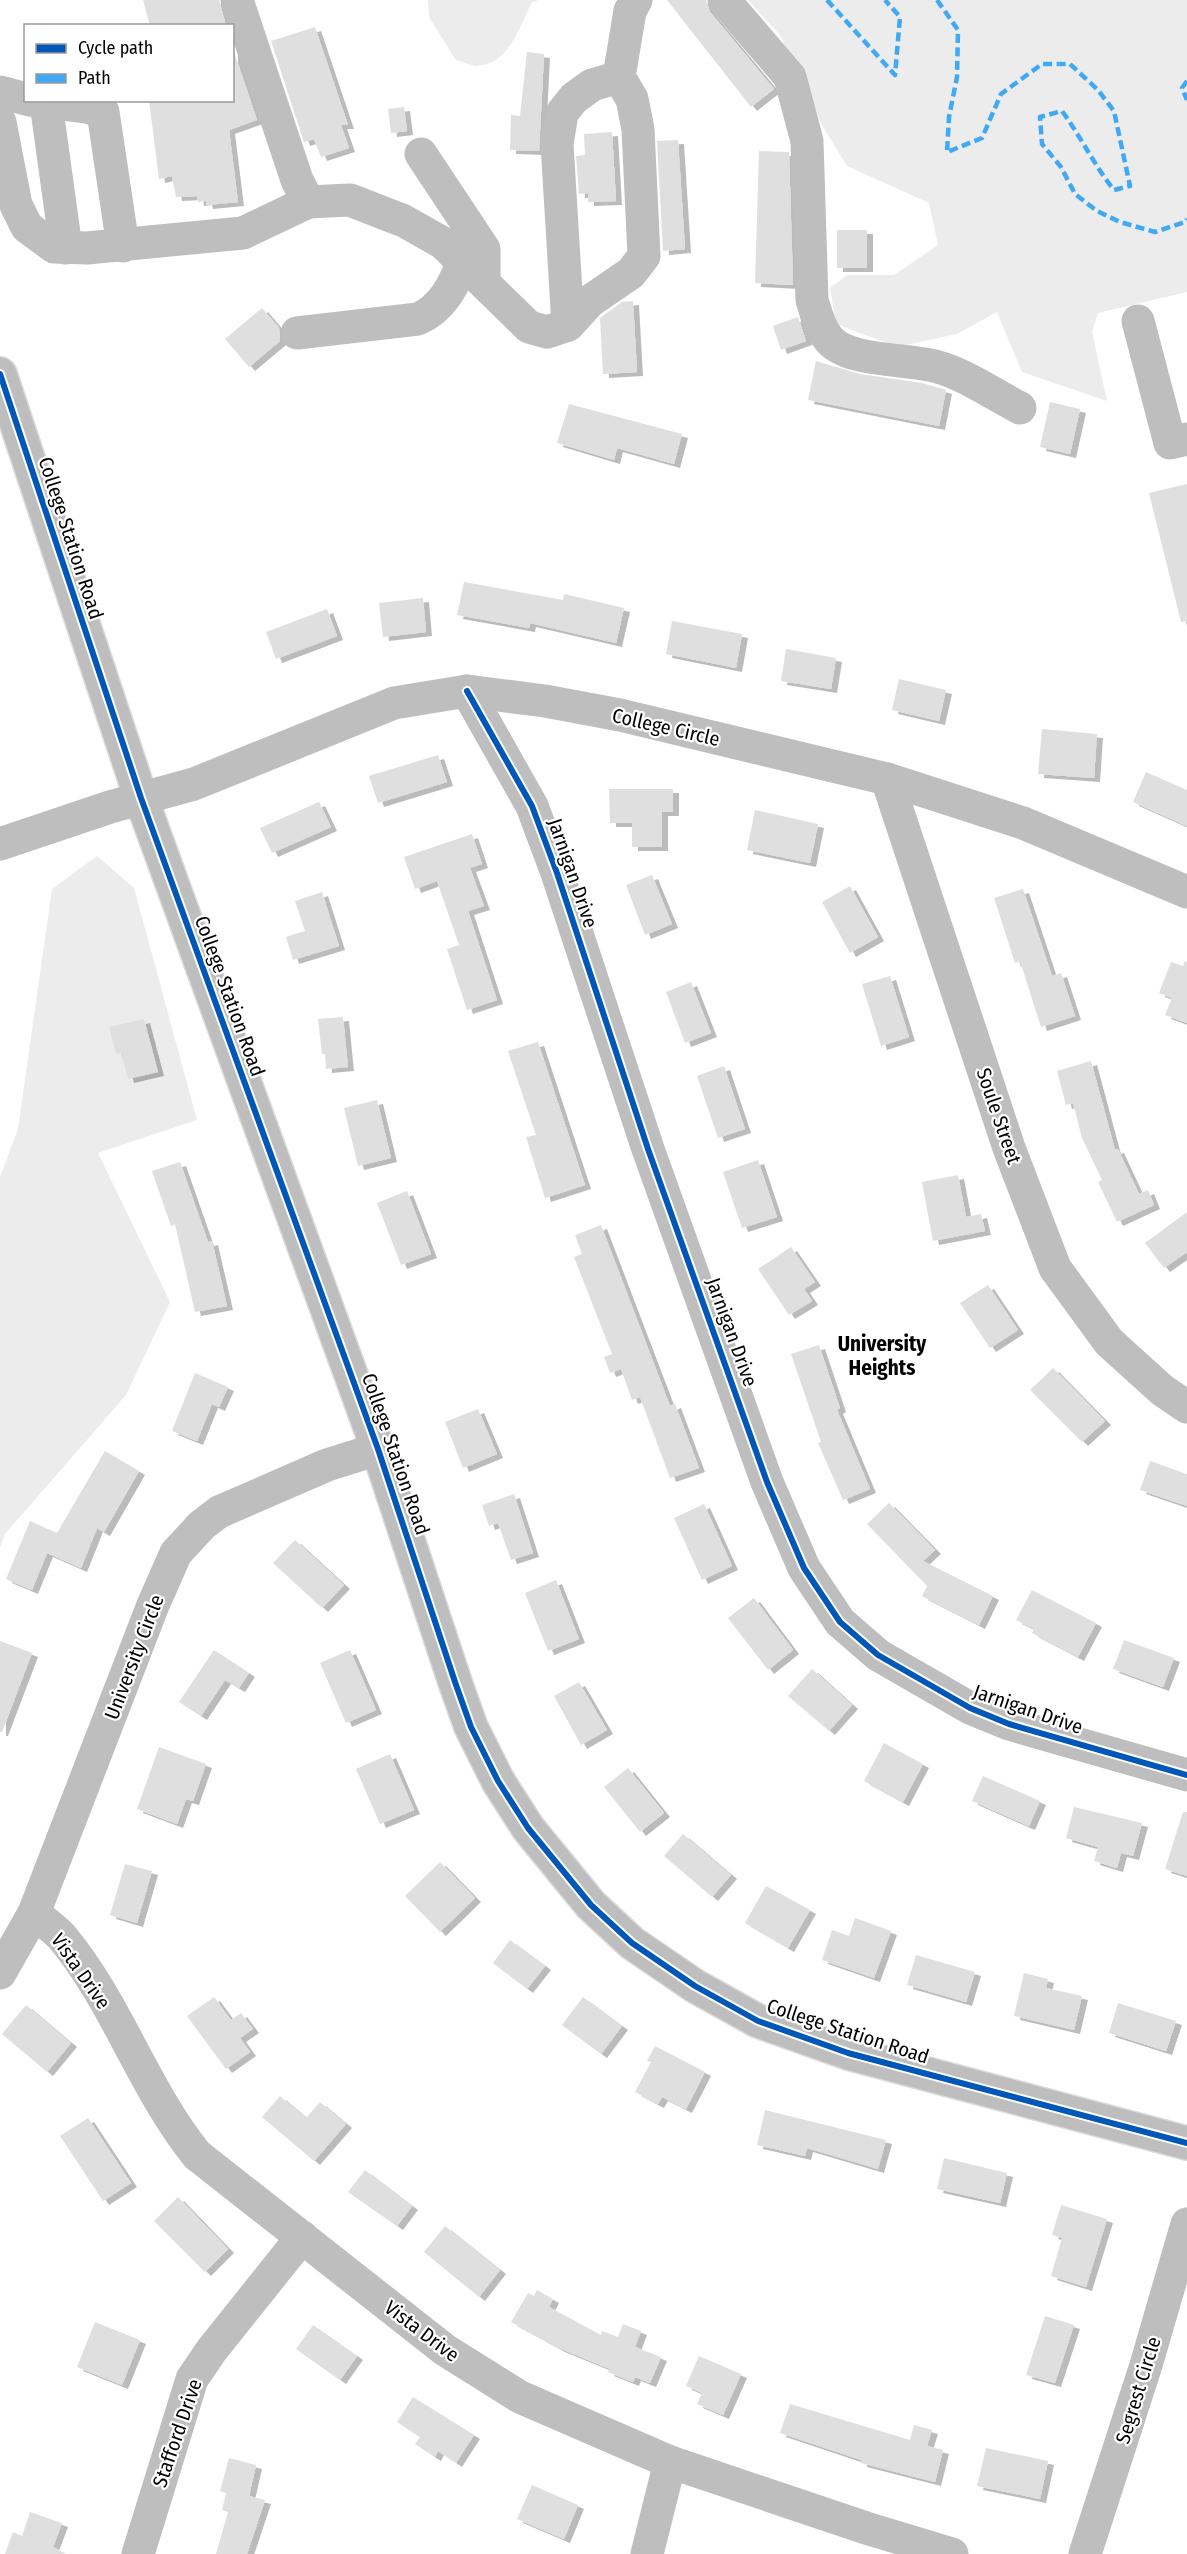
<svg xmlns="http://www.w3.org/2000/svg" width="1187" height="2554" font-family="'Fira Sans Condensed',sans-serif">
	<defs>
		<filter id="shadow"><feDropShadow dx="6" dy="4" stdDeviation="0" flood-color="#0004"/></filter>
	</defs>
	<rect width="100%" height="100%" fill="#fff"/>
	<g fill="#ececec">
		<path d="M428 0H539L532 2C520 25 510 64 477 66 471 66 461 61 455 59L429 17Z"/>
		<polygon points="748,0 1187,0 1187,292 1098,313 1092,332 1107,401 1022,372 997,312 957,334 897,347 836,324 830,288 847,275 894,275 938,245 929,203 847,166 822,125 780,35"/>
		<polygon points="97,856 134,888 197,1120 98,1153 170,1302 126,1395 5,1534 0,1547 0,1177 18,1129 52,889"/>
	</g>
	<g fill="#dfdfdf" filter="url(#shadow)">
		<polygon points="143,0 219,0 226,26 150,26"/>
		<polygon points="667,0 706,0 710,12 774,89 751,107"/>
		<polygon points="315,27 348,125 341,125 349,148 321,157 314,139 304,142 271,41"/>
		<polygon points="232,46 257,120 229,130 238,202 207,205 206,201 198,202 197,196 176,197 172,176 159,179 149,100 232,100"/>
		<polygon points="527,52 544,54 539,151 510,150 511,115 520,116"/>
		<polygon points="404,107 407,131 391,133 388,109"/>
		<polygon points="612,132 616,201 588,202 588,193 579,194 576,156 585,155 584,134"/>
		<polygon points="678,140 685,249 663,251 657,141"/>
		<polygon points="759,151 789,152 793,285 755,283"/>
		<rect x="837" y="230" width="30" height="38"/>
		<polygon points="633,301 637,372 603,374 600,318 622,302"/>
		<polygon points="262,308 279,328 280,341 249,367 225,339"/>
		<polygon points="798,317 806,341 781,350 773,326"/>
		<polygon points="816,361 860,374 922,383 946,390 939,426 808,400"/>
		<polygon points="1050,402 1080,409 1070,454 1040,447"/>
		<polygon points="569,404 682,434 674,464 617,448 614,460 557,443"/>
		<polygon points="1187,484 1187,621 1181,622 1149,493"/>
		<polygon points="464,582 563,600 564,594 624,608 616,643 530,623 529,628 457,615"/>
		<polygon points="423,598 426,632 383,637 379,603"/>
		<polygon points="327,609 337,636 276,659 266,632"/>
		<polygon points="672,621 742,634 736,668 666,654"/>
		<polygon points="786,649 836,658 831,689 781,681"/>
		<polygon points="899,679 946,690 939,721 892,710"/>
		<polygon points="1042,729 1097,734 1094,778 1038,774"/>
		<polygon points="438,755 447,782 378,803 369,776"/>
		<polygon points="1146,772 1187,790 1187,826 1133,802"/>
		<polygon points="609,789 673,789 673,812 662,812 662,847 632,847 632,823 610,823"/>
		<polygon points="319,802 331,827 272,853 260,828"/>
		<polygon points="755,810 818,824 810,863 747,850"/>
		<polygon points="472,834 482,864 470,868 484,906 468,911 497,1000 467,1010 447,949 459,945 437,881 415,889 404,857"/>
		<polygon points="652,875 672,924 645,935 626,885"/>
		<polygon points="850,886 878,937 850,953 822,902"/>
		<polygon points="1023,889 1052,976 1061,973 1075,1016 1041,1027 1020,961 1015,963 994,898"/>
		<polygon points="322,892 339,946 293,960 286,937 305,931 295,901"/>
		<polygon points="1185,961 1187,962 1187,1023 1165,1015 1172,998 1159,993 1171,962 1183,966"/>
		<polygon points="890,976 909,1037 881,1046 862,984"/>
		<polygon points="691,982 711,1033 685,1043 666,992"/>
		<polygon points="343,1017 348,1067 326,1069 325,1054 322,1054 318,1019"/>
		<polygon points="144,1019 158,1072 128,1079 121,1053 116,1054 109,1027"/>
		<polygon points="538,1042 585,1185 545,1198 526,1137 536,1135 508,1051"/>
		<polygon points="1091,1061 1115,1150 1118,1149 1139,1194 1148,1190 1154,1205 1117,1222 1098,1182 1102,1180 1082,1138 1073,1103 1066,1105 1057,1071"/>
		<polygon points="724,1066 745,1129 718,1138 697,1076"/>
		<polygon points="377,1100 391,1158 358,1166 344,1108"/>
		<polygon points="758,1160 777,1217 742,1228 723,1172"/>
		<polygon points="180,1162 208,1242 212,1241 227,1306 195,1312 175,1224 171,1226 152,1171"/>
		<polygon points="958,1175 966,1217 981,1214 985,1231 933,1241 922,1182"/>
		<polygon points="407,1191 431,1254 401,1265 377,1203"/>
		<polygon points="1187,1212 1187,1252 1164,1268 1145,1243"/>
		<polygon points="601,1225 670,1406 675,1404 699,1468 670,1478 640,1397 632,1400 621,1369 610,1373 604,1357 612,1354 574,1257 582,1254 575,1235"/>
		<polygon points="791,1247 815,1282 804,1289 812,1301 789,1315 758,1269"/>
		<polygon points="988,1285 1018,1330 990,1348 960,1303"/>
		<polygon points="819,1345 840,1408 837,1410 870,1489 843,1500 818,1443 821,1442 791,1354"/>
		<polygon points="1053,1368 1105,1421 1082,1442 1030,1390"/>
		<polygon points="195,1373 228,1387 219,1407 212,1404 197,1441 172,1431"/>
		<polygon points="478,1409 497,1454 463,1468 445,1422"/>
		<polygon points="105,1451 139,1471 104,1532 97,1528 81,1568 47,1553 32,1590 6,1579 30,1521 57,1533"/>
		<polygon points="1150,1461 1187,1474 1187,1506 1140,1490"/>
		<polygon points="514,1494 533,1553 511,1560 498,1523 489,1526 482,1505"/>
		<polygon points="889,1503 935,1550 923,1561 993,1596 979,1625 922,1596 927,1586 867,1524"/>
		<polygon points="704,1504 732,1566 702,1580 674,1518"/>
		<polygon points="295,1540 344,1585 322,1608 273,1563"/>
		<polygon points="556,1580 579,1639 548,1651 525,1593"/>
		<polygon points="1032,1590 1096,1623 1078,1657 1032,1633 1034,1629 1016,1620"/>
		<polygon points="754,1598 793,1650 768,1670 728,1618"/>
		<polygon points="1124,1640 1174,1658 1163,1687 1113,1669"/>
		<polygon points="0,1641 32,1653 2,1732 0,1732"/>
		<polygon points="214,1650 249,1673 239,1688 225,1680 201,1716 179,1702"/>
		<polygon points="350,1650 376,1710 346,1723 320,1663"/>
		<polygon points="812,1669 852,1705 829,1731 788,1696"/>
		<polygon points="579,1682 607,1730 581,1745 554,1696"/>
		<polygon points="884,1743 923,1764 903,1802 864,1781"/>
		<polygon points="159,1747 206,1764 193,1801 186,1799 177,1824 137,1809"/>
		<polygon points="390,1754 414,1810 380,1824 356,1769"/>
		<polygon points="628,1768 664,1813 640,1832 604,1787"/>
		<polygon points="983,1776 1040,1801 1029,1826 972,1801"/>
		<polygon points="1074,1807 1142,1823 1133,1856 1121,1853 1117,1868 1094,1861 1098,1847 1066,1838"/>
		<polygon points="1183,1812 1187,1812 1187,1876 1165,1869"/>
		<polygon points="683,1834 731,1875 712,1897 664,1856"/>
		<polygon points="440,1862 475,1898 440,1932 405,1896"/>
		<polygon points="125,1864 152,1871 137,1923 110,1915"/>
		<polygon points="766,1886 810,1910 788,1948 745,1923"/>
		<polygon points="855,1918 891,1931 874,1978 822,1960 832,1930 849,1936"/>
		<polygon points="510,1940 545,1966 527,1989 493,1963"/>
		<polygon points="916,1955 975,1972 966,2002 907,1985"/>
		<polygon points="1024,1973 1048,1979 1046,1988 1082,1996 1074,2030 1014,2016"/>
		<polygon points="214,1997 231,2020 241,2013 253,2029 240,2038 250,2052 226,2069 187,2016"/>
		<polygon points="583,1997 622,2026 601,2054 562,2025"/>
		<polygon points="1118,2003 1176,2021 1166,2051 1109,2033"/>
		<polygon points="26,2005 71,2043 47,2072 2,2034"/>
		<polygon points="655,2046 705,2072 686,2109 662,2097 658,2104 635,2092 651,2062 647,2061"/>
		<polygon points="280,2096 306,2118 320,2102 346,2124 314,2161 262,2117"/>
		<polygon points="765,2110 886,2140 878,2169 807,2148 805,2156 757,2145"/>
		<polygon points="88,2118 131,2183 103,2201 60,2136"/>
		<polygon points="944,2158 1007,2173 1000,2203 937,2189"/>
		<polygon points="365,2170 412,2206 397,2226 348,2192"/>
		<polygon points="178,2197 228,2249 205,2272 154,2221"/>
		<polygon points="1061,2205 1107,2219 1086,2287 1051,2276 1062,2238 1052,2235"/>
		<polygon points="445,2226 500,2270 479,2297 424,2252"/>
		<polygon points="537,2290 553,2299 549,2307 601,2335 602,2331 618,2337 623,2324 641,2331 635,2347 661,2357 650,2383 635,2377 633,2382 608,2372 610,2369 559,2348 511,2322 528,2293 534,2296"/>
		<polygon points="1045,2316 1074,2325 1055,2383 1026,2375"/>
		<polygon points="95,2322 140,2340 122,2385 77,2367"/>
		<polygon points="313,2325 357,2356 340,2380 296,2349"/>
		<polygon points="699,2356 741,2374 723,2415 697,2404 702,2393 686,2386"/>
		<polygon points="413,2397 474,2435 456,2463 438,2451 435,2457 415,2444 420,2437 397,2422"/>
		<polygon points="790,2404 910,2440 914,2425 932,2430 927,2446 943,2450 935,2482 861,2463 861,2460 780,2433"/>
		<polygon points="986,2448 1048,2461 1040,2499 977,2486"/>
		<polygon points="229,2458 256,2465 249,2496 265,2500 247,2554 216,2554 228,2512 222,2510 226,2493 220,2491"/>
		<polygon points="532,2485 578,2505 564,2539 517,2519"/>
		<polygon points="30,2512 62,2523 53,2547 66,2554 5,2554 13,2532 22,2536"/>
	</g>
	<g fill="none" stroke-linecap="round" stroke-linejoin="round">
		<g stroke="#dbdbdb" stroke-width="36">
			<polyline id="major" points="0,374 141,798 378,1449 455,1682 471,1727 498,1781 528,1828 591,1905 632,1943 695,1986 758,2021 848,2053 1187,2143"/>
		</g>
		<g stroke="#bebebe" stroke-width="33">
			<path d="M724 0 790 77 807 141 812 300C816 313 819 327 828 338 846 363 909 358 938 367 964 374 995 395 1020 408"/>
			<polyline points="0,92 26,99"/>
			<polyline points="30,100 87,107 103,112 123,246"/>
			<polyline points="46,103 66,248"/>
			<polyline points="0,122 16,205 27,227 54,247 87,248 243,233 308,202 297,180 237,0"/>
			<polyline points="421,154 484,249 484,280"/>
			<polyline points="308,202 350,200 404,221 443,243 529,327 547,332 568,325 590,301 631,273 644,256 638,129 632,99 619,77 630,11 636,0"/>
			<polyline points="1138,321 1170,443 1187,439"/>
			<polyline points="568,325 557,144 562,113 574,98 592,85 619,77"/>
			<path d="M297 333 418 319C443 308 454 285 463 261"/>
			<polyline points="467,691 532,806 557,873 648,1149 767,1482 804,1568 840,1622 878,1655 970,1708 1009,1724 1187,1775"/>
			<polyline points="887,779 1009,1148 1055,1268 1109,1342 1162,1390 1187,1407"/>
			<polyline points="0,844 110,807 194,784 394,703 467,691 545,701 620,715 887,779 1023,823 1187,892"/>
			<path d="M34 1913C43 1921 54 1928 62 1937 117 2003 143 2088 197 2155L445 2350 520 2397 670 2462 866 2528 952 2554"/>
			<polyline points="0,1973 34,1913 153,1605 176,1553 202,1525 219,1512 327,1465 378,1449"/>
			<polyline points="138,2554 192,2379 211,2351 302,2237"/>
			<polyline points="647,2554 670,2462"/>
			<polyline points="1085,2554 1146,2365 1187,2224"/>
		</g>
		<use href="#major" stroke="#bebebe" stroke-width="33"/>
		<g stroke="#3fa9f5" stroke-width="4.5" stroke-dasharray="9 4.5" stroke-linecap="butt">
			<polyline points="827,0 895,75 900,17 885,0"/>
			<path d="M937 0 958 30 957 77 949 117 947 152 982 138 1001 94 1042 64H1070L1098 90 1114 111 1130 186 1114 190C1094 165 1081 137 1062 111L1040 117 1042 144 1061 167 1075 194 1097 211 1120 222 1155 232 1185 222 1187 219"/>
			<polyline points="1187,81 1182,88 1187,100"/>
		</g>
		<g stroke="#fff" stroke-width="10">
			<g id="cycleway">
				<polyline points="0,374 141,798 378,1449 455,1682 471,1727 498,1781 528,1828 591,1905 632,1943 695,1986 758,2021 848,2053 1187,2143"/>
				<polyline points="467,691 532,806 557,873 648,1149 767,1482 804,1568 840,1622 878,1655 970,1708 1009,1724 1187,1775"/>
			</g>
		</g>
		<use href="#cycleway" stroke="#0057b8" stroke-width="6"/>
	</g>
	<g text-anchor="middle" stroke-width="4.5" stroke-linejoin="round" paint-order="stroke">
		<g font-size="20" fill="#000" stroke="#fff">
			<text transform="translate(71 538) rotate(72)" y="7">College Station Road</text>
			<text transform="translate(666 727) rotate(13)" y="7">College Circle</text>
			<text transform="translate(573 873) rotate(71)" y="7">Jarnigan Drive</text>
			<text transform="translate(230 996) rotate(70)" y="7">College Station Road</text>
			<text transform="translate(999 1116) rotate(71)" y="7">Soule Street</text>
			<text transform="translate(732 1332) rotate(70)" y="7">Jarnigan Drive</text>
			<text transform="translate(396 1454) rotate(71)" y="7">College Station Road</text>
			<text transform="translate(134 1657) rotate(-69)" y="7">University Circle</text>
			<text transform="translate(1028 1709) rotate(19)" y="7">Jarnigan Drive</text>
			<text transform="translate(81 1971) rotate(55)" y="7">Vista Drive</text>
			<text transform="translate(848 2031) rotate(18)" y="7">College Station Road</text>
			<text transform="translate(422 2331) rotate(37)" y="7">Vista Drive</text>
			<text transform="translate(1138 2390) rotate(-73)" y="7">Segrest Circle</text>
			<text transform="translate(177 2433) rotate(-71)" y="7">Stafford Drive</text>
		</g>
		<g font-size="21" font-weight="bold" fill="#000" stroke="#fff">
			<text x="882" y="1351">University<tspan x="882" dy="24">Heights</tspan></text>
		</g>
	</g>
	<rect x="24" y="24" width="210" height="78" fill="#ffffff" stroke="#999999" stroke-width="1.5"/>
	<rect x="36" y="44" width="30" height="9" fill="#0057b8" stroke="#999999" stroke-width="1.5"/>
	<text x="78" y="54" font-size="18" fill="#000000">Cycle path</text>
	<rect x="36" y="74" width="30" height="9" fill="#3fa9f5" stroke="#999999" stroke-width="1.5"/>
	<text x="78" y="84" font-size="18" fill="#000000">Path</text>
</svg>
